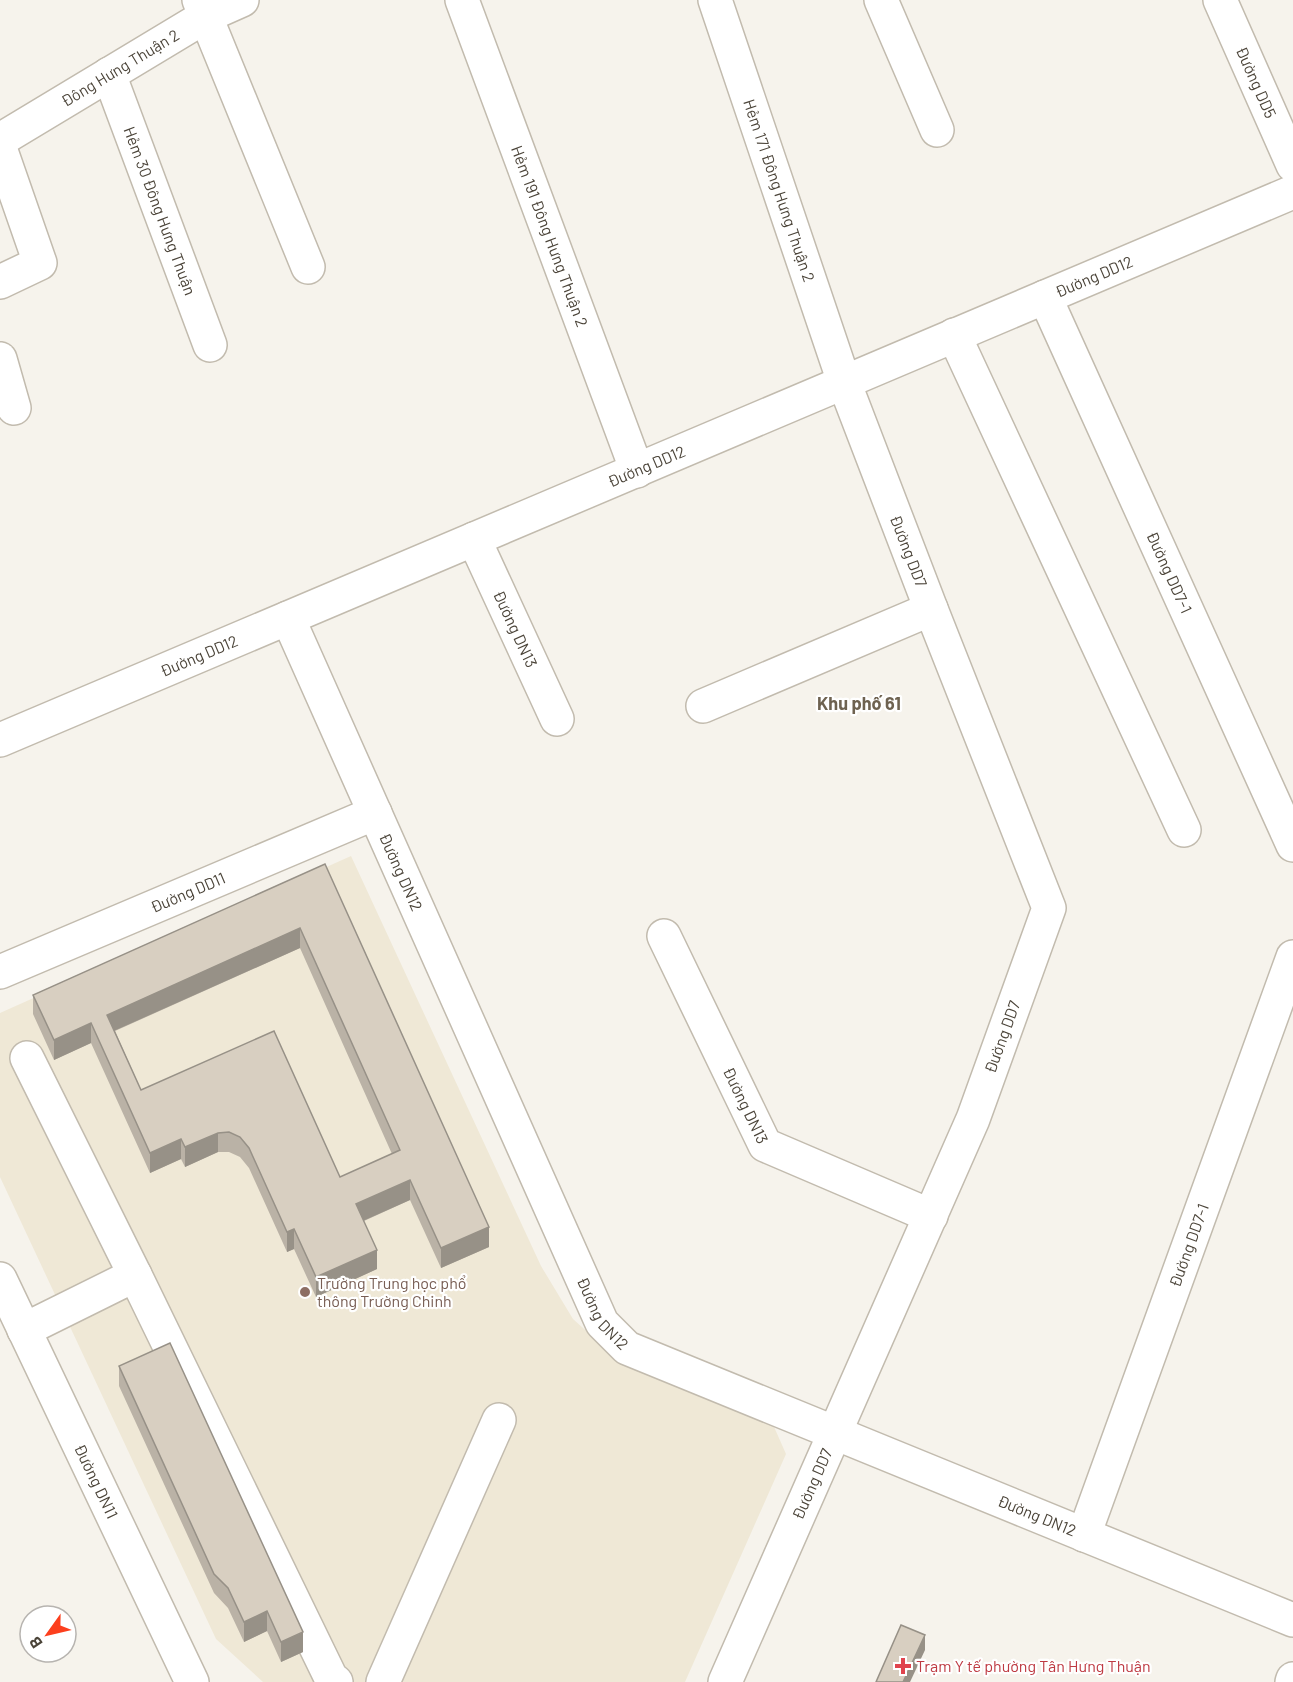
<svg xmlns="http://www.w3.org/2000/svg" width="1293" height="1682" font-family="Barlow,sans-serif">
	<rect width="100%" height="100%" fill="#f6f3ec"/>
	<polygon fill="#efe8d6" points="351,856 541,1266 573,1319 602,1345 771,1420 786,1454 685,1682 263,1682 216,1639 0,1177 0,1013"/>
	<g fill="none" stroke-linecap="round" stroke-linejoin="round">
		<g stroke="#c2bbae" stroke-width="36">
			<g id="minor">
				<polyline points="199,0 308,267"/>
				<path id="s1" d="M462 0 637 471"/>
				<path id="s2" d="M715 0 844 382 931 609 1049 908 973 1119 725 1682"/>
				<polyline points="881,0 937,130"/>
				<path id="s3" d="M1220 0 1293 165"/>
				<path id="s4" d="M109 74 210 345"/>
				<path id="s5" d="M0 140 206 16 242 0"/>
				<polyline points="0,148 40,263 0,282"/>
				<path id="s6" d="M1045 297 1293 845"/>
				<polyline points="954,335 1184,830"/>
				<polyline points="0,359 14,408"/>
				<path id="s7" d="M474 539 557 719"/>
				<path id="s8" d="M288 618 602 1323 627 1348 1293 1620"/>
				<polyline points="703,706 931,609"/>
				<path id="s9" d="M0 740 1293 192"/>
				<path id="s10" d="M664 936 765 1145 931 1216"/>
				<path id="s11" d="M0 972 375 813"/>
				<polyline points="27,1058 135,1275"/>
				<path id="s12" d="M0 1279 192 1682"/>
				<polyline points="24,1330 135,1275 331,1678 336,1682"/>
				<path id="s13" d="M1084 1535 1293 957"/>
				<polyline points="383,1682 499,1420"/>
				<polyline points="1292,1682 1293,1679"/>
			</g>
		</g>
		<use href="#minor" stroke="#fff" stroke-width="33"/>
	</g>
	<g fill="#bab2a6" fill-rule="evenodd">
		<path d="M325 864 489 1247 441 1268 410 1200 364 1221 377 1269 316 1297 294 1249 287 1252 249 1168 240 1157 229 1152H218L185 1167 181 1159 150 1173 91 1043 54 1060 33 1014V995ZM300 948 392 1154 340 1177 141 1090 115 1031Z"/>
		<polygon points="119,1366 303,1652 281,1662 267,1631 244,1642 228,1608 214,1593 119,1386"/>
	</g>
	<g fill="#979187">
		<polygon points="300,928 300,948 107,1034 107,1015"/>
		<polygon points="91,1023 91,1043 54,1060 54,1040"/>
		<polygon points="218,1133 218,1152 185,1167 185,1147"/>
		<polygon points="181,1139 181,1159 150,1173 150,1153"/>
		<polygon points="410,1180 410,1200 356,1224 356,1204"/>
		<polygon points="489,1227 489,1247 441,1268 441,1248"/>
		<polygon points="294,1229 294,1249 287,1252 287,1232"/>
		<polygon points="377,1250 377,1269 316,1297 316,1277"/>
		<polygon points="267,1611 267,1631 244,1642 244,1622"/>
		<polygon points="303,1632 303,1652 281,1662 281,1642"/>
		<polygon points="925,1635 925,1650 910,1682 903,1682"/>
	</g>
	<g fill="#d8cfc1" stroke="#979187" stroke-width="1.5" fill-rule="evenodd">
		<path d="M325 864 489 1227 441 1248 410 1180 356 1204 377 1250 316 1277 294 1229 287 1232 249 1148 240 1137 229 1132 218 1133 185 1147 181 1139 150 1153 91 1023 54 1040 33 995ZM300 928 400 1150 340 1177 274 1031 141 1090 107 1015Z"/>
		<polygon points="170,1343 303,1632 281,1642 267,1611 244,1622 228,1588 214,1574 119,1366"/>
		<polygon points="901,1625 925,1635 903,1682 876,1682"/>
	</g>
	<circle fill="#8d6e63" stroke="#fff" stroke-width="2" cx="305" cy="1292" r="6"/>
	<path fill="#e0444e" stroke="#fff" stroke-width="2" d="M900 1657h6v6h6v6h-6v6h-6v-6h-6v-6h6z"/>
	<g text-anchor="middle" stroke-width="4.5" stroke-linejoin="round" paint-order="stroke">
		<g font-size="16" fill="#4b4439" stroke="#fff">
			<text dy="6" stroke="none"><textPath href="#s5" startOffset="140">Đông Hưng Thuận 2</textPath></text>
			<text dy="6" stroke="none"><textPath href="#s3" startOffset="90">Đường DD5</textPath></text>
			<text dy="6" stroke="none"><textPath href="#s2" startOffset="201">Hẻm 171 Đông Hưng Thuận 2</textPath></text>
			<text dy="6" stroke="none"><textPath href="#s4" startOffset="146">Hẻm 30 Đông Hưng Thuận</textPath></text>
			<text dy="6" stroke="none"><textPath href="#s1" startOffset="252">Hẻm 191 Đông Hưng Thuận 2</textPath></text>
			<text dy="6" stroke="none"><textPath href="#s9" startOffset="1188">Đường DD12</textPath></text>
			<text dy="6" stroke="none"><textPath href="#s9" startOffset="702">Đường DD12</textPath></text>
			<text dy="6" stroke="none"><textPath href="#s2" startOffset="584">Đường DD7</textPath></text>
			<text dy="6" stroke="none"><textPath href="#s6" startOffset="302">Đường DD7-1</textPath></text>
			<text dy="6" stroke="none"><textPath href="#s7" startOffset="99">Đường DN13</textPath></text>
			<text dy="6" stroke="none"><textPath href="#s9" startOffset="216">Đường DD12</textPath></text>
			<text dy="6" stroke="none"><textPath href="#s8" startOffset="278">Đường DN12</textPath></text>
			<text dy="6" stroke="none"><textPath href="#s11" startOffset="204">Đường DD11</textPath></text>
			<text transform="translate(1002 1037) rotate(-70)" y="6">Đường DD7</text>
			<text dy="6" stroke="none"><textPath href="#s10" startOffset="188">Đường DN13</textPath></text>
			<text dy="6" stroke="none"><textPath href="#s13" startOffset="308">Đường DD7-1</textPath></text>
			<text dy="6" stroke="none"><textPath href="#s8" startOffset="764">Đường DN12</textPath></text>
			<text dy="6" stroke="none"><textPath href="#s12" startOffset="224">Đường DN11</textPath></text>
			<text transform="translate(812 1484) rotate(-66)" y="6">Đường DD7</text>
			<text dy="6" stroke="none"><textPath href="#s8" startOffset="1250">Đường DN12</textPath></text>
		</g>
		<g font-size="16" fill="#785e54" stroke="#fff" text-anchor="start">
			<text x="317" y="1289">Trường Trung học phổ<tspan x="317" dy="18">thông Trường Chinh</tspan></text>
		</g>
		<g font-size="16" fill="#be3a42" stroke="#fff" text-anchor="start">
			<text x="916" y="1672">Trạm Y tế phường Tân Hưng Thuận</text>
		</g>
		<g font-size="18" font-weight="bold" fill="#6e6250" stroke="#fff">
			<text x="859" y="710">Khu phố 61</text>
		</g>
	</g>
	<g transform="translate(48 1634) rotate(236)"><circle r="28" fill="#ffffff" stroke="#b7b4b0" stroke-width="1.5"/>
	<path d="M0-4.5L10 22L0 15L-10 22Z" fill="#fc3f1d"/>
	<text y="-9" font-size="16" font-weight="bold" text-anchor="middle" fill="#4b4439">B</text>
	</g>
</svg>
